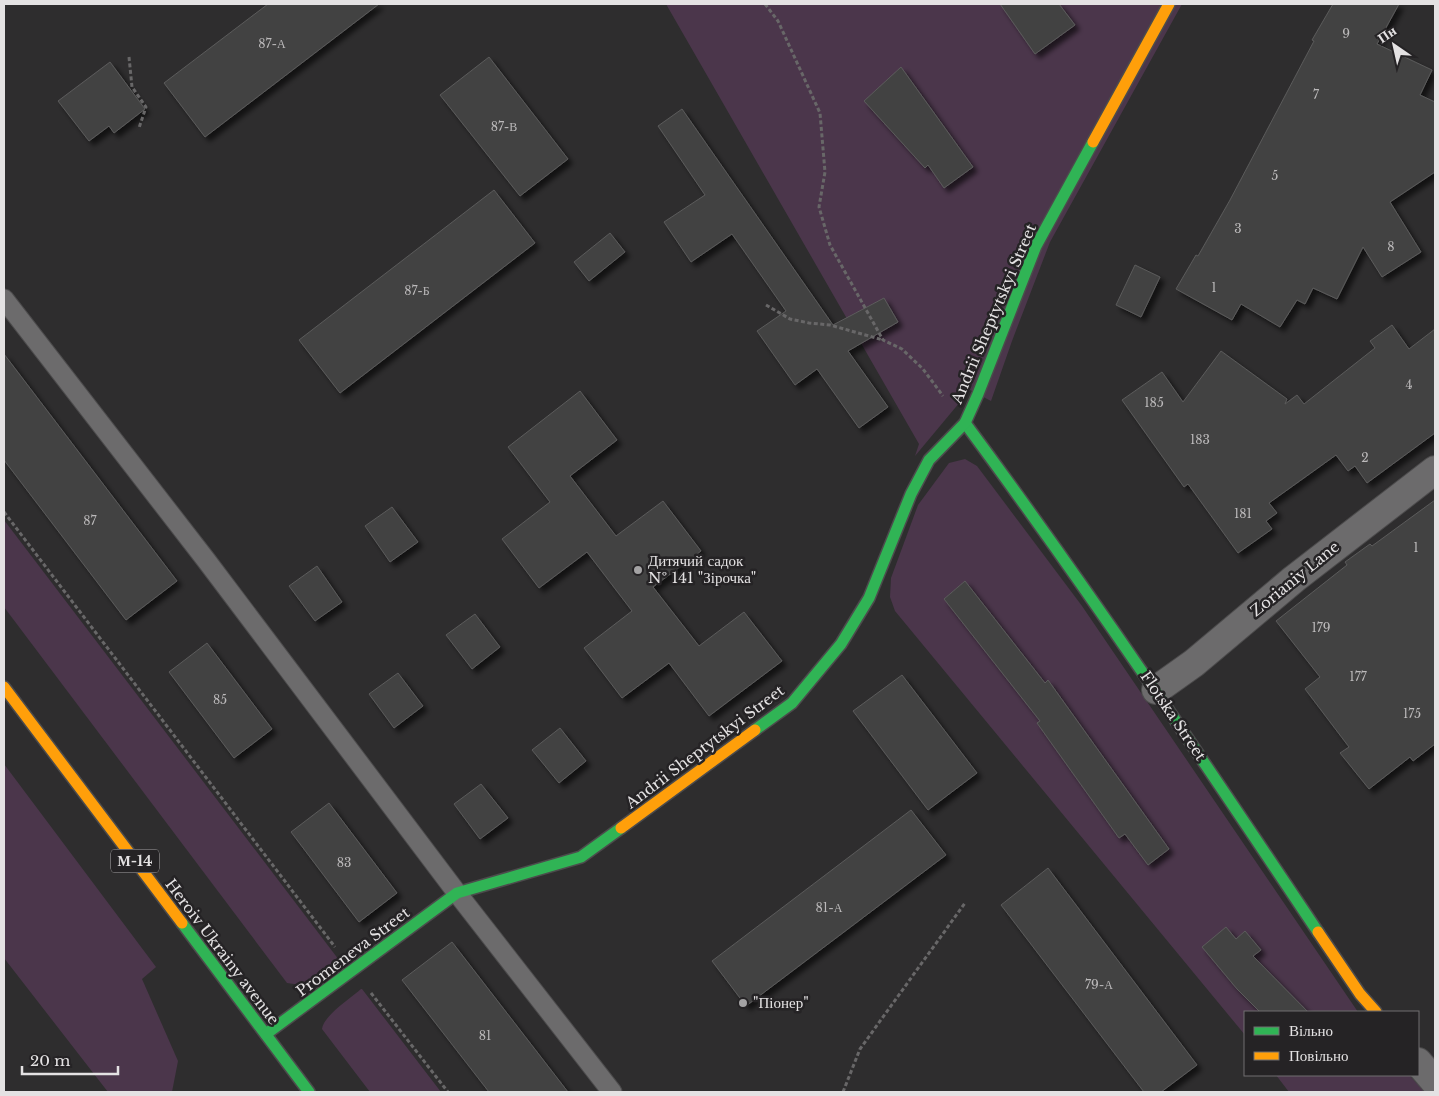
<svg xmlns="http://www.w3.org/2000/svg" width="1439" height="1096" font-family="'Libre Baskerville',serif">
	<defs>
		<filter id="shadow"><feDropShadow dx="4.5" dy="4.5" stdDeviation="2.5" flood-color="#0009"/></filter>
	</defs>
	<rect width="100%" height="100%" fill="#2e2d2e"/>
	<g fill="#4b364b">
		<polygon points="666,4 1182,4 1050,242 1012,341 991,401 970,390 915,456 919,444"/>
		<polygon points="965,459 977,466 1082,606 1358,1012 1245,1012 1245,1035 895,611 890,597 891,578 918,505 949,463"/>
		<polygon points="4,520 339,960 339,964 308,986 287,983 4,607"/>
		<polygon points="4,764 156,967 142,979 178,1061 172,1092 108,1092 4,958"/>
		<path d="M361 989H362L441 1092H370L322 1029C323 1016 351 998 361 989Z"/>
		<polygon points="1276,1075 1409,1075 1425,1092 1289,1092"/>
	</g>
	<g fill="#434343" stroke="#5b5b5b" filter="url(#shadow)">
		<polygon points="268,4 379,4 205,137 164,83"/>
		<polygon points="1000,4 1059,4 1075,25 1035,54"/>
		<polygon points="1333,4 1399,4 1377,44 1432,70 1420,95 1435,102 1435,172 1390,202 1421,252 1382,277 1363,247 1337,299 1313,288 1305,304 1297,300 1280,327 1241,304 1232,320 1176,289 1196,255 1198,256 1230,200 1314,41 1312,40"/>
		<polygon points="489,57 568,159 520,196 440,95"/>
		<polygon points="110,62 145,109 114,133 109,126 89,141 58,101"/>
		<polygon points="901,67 973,167 944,188 928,165 925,168 864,101"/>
		<polygon points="682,109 833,325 884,298 898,322 848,351 888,407 859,428 817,369 795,385 757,331 786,311 732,234 691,262 664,222 705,195 658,126"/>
		<polygon points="494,190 535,243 340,393 299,340"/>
		<polygon points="610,233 625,252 589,281 574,262"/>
		<polygon points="1135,265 1160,277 1141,317 1116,305"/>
		<polygon points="1392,325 1409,349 1435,329 1435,433 1367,483 1355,466 1348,471 1336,455 1269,503 1277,513 1266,521 1272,529 1238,553 1188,484 1184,487 1122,400 1162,372 1183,402 1221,351 1287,399 1285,404 1297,395 1304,404 1375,348 1370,341"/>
		<polygon points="4,354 177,581 126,620 4,460"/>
		<polygon points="580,391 617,440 570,476 616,536 663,501 701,551 653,587 699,646 744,612 782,661 709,716 669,663 622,698 584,648 632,611 587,552 539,588 502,539 550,502 508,447"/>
		<polygon points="1435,500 1435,744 1413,761 1410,757 1369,789 1340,753 1349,747 1305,689 1320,677 1276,621 1347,565 1345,562 1370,544 1372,546"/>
		<polygon points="392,507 418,542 390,562 365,526"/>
		<polygon points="317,566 342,602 315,621 289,586"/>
		<polygon points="965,581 1045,683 1048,680 1169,849 1148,865 1125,834 1119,838 1037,723 1040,721 944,599"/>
		<polygon points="475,614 500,647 472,669 446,635"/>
		<polygon points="207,643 272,729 234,758 169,672"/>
		<polygon points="398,673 423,706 394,728 369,694"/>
		<polygon points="902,675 977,773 928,810 853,711"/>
		<polygon points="560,728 586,761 559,783 532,750"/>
		<polygon points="481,784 508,818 480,839 454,804"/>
		<polygon points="329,803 397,893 359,922 291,832"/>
		<polygon points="911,810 946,855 746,1006 712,961"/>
		<polygon points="1048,868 1197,1065 1161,1092 1144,1092 1001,905"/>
		<polygon points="1226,927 1236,939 1245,931 1261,950 1253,956 1308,1012 1260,1012 1237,989 1202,947"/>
		<polygon points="452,942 568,1092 489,1092 402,980"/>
	</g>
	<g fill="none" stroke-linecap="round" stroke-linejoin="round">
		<g stroke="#4c4b4c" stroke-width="21">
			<polyline id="lane" points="4,299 206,560 457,893 612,1092"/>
		</g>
		<g stroke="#4c4b4c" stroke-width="30">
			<g id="street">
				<polyline points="1156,690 1194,663 1294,579 1435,470"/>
				<polyline points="1418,1062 1435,1082"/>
			</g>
		</g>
		<g stroke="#4c4b4c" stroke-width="14">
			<g id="fast">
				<path d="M965 423C1088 589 1203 760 1318 932"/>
				<polyline points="755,730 792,703 841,644 869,598 911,494 929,460 965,423 978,394 1036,246 1093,142"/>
				<polyline points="182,923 309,1092"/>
				<polyline points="266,1034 457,893 581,857 621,828"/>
			</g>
		</g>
		<g stroke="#4c4b4c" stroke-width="14">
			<g id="slow">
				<polyline points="1093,142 1169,4"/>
				<polyline points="4,687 182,923"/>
				<polyline points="621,828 755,730"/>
				<polyline points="1318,932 1360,994 1376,1012"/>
			</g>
		</g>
		<g stroke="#686768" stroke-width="3" stroke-dasharray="4 2.5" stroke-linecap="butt">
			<polyline points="765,4 778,21 820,113 825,172 819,207 830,245 883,340 902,349 923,369 943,396"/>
			<polyline points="129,57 132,87 146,107 139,128"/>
			<polyline points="766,305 790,319 809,323 830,325 883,340"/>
			<polyline points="4,512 335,947"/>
			<polyline points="371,993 448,1092"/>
			<polyline points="843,1092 860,1049 965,903"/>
		</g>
		<use href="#lane" stroke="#6c6b6c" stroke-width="19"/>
		<use href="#street" stroke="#6c6b6c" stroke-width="28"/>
		<use href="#fast" stroke="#30b455" stroke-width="11"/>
		<use href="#slow" stroke="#ff9f0a" stroke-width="11"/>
	</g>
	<g fill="#a4a3a4" stroke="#252325" stroke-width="2">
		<circle cx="638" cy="570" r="5"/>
		<circle cx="743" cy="1003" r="5"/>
	</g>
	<g text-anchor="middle" stroke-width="5" stroke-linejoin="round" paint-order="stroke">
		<g font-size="12" fill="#bcbabb">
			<text x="1346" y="38">9</text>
			<text x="272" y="48">87-А</text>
			<text x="1316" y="99">7</text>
			<text x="504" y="131">87-В</text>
			<text x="1275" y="180">5</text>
			<text x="1238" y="233">3</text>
			<text x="1391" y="251">8</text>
			<text x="1214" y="292">1</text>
			<text x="417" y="295">87-Б</text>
			<text x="1409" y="389">4</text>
			<text x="1154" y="407">185</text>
			<text x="1200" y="444">183</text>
			<text x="1365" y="462">2</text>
			<text x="1243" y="518">181</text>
			<text x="90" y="525">87</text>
			<text x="1416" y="552">1</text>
			<text x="1321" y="632">179</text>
			<text x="1358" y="681">177</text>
			<text x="220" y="704">85</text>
			<text x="1412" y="718">175</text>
			<text x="344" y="867">83</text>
			<text x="829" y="912">81-А</text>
			<text x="1099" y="989">79-А</text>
			<text x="485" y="1040">81</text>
		</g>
		<rect fill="#252325" stroke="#aba9aa" stroke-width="1" x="111" y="849.5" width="48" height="23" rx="4"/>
		<g font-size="14" font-weight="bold" fill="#e4e2e3">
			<text x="135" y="866">М-14</text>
		</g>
		<g font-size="15" fill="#e4e2e3" stroke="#252325">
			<text transform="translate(994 314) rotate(-67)" y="5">Andrii Sheptytskyi Street</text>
			<text transform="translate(1295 579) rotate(-39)" y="5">Zorianiy Lane</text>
			<text transform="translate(1173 716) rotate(56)" y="5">Flotska Street</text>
			<text transform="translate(705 747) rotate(-37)" y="5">Andrii Sheptytskyi Street</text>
			<text transform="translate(222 952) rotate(53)" y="5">Heroiv Ukrainy avenue</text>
			<text transform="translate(353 952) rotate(-37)" y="5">Promeneva Street</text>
		</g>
		<g font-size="15" fill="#e4e2e3" stroke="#252325" text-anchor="start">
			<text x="648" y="566">Дитячий садок<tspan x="648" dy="17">№ 141 "Зірочка"</tspan></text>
			<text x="753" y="1008">"Піонер"</text>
		</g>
	</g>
	<rect width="1439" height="1096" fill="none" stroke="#e4e2e3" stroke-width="10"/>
	<rect x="1244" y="1011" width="175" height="65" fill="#252325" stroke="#716f71"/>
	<rect x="1254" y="1027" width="25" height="8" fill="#30b455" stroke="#716f71"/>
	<text x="1289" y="1036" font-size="15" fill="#e4e2e3">Вільно</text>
	<rect x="1254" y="1052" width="25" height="8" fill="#ff9f0a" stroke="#716f71"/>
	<text x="1289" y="1061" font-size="15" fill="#e4e2e3">Повільно</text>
	<g transform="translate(1394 45) rotate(326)" stroke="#252325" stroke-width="4" paint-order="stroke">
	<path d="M0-4L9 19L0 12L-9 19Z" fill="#e4e2e3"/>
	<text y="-8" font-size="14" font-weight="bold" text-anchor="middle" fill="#e4e2e3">Пн</text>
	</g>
	<path d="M22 1066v8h96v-8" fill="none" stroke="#e4e2e3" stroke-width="2.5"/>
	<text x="30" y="1066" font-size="15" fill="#e4e2e3" stroke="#252325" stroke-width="4" paint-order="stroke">20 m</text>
</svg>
